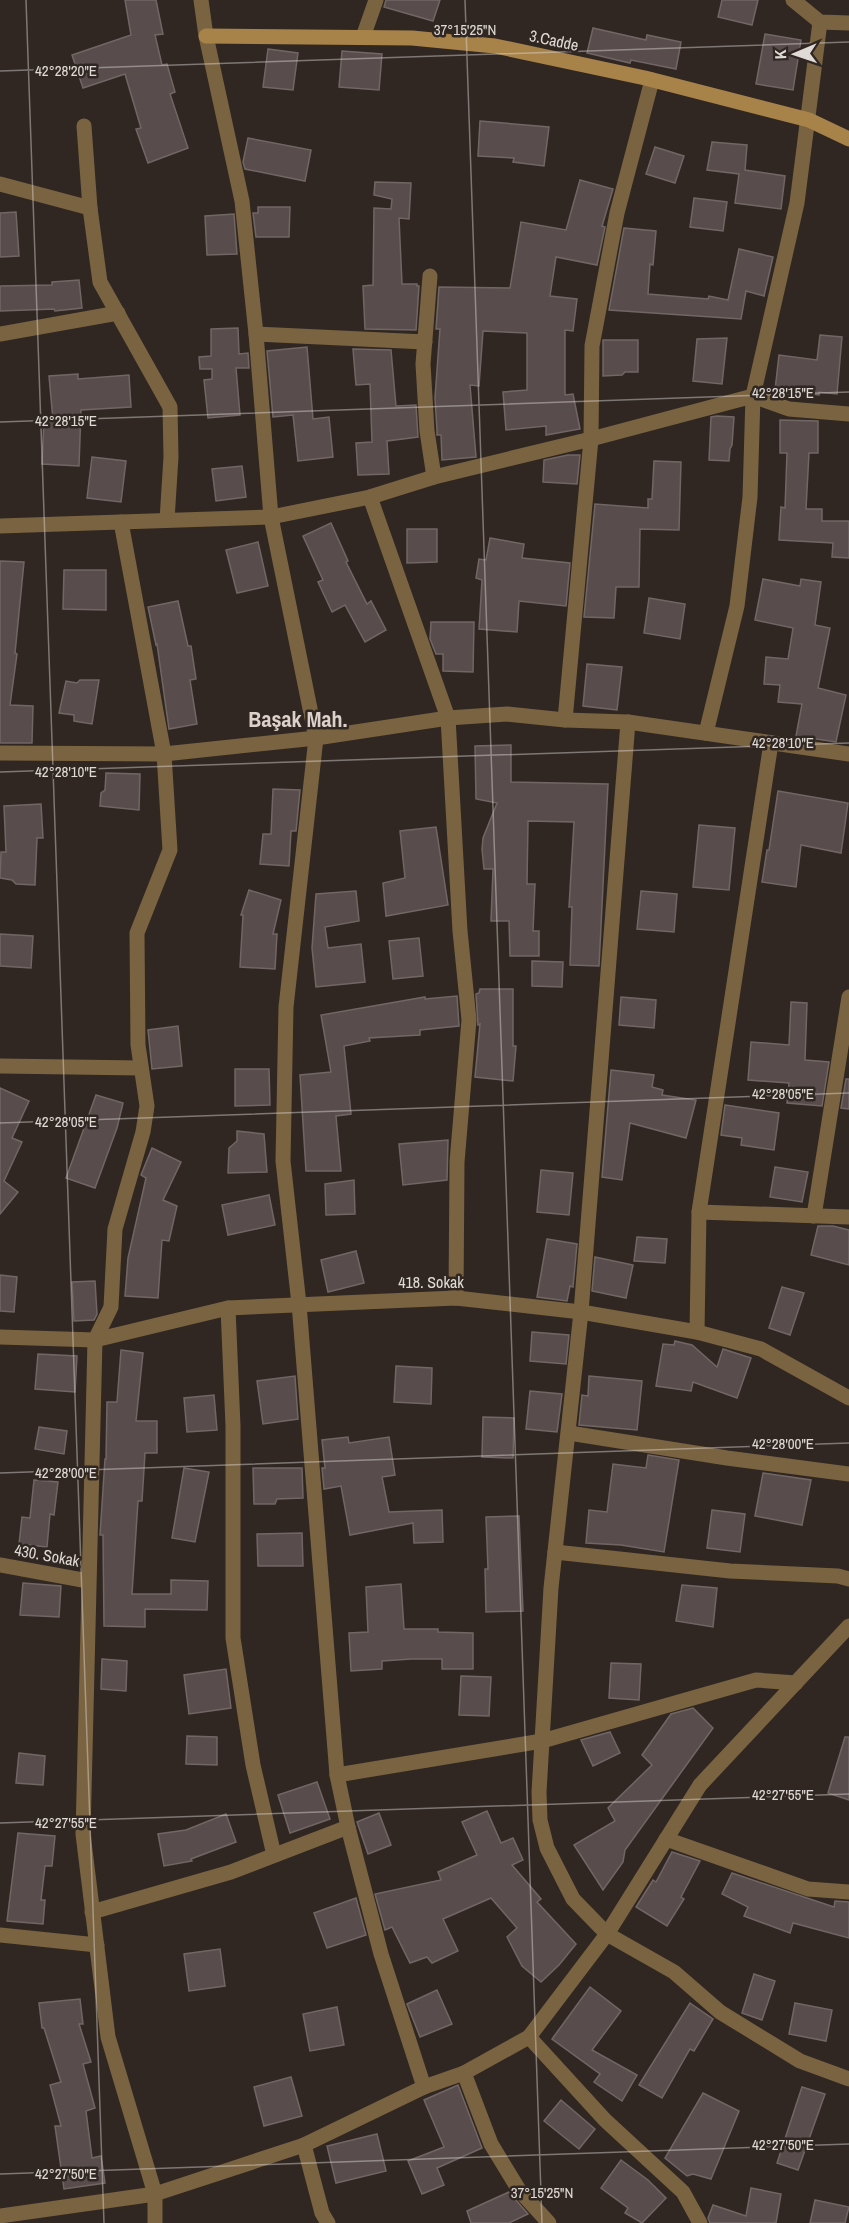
<svg xmlns="http://www.w3.org/2000/svg" width="849" height="2223" font-family="'Archivo Narrow',sans-serif">
	<rect width="100%" height="100%" fill="#302722"/>
	<g fill="#584d4c" stroke="#726665" stroke-width="1.5">
		<polygon points="125,0 156,0 163,34 155,35 162,65 167,64 175,92 170,94 188,148 148,163 136,129 141,128 125,74 83,88 72,55 131,35"/>
		<polygon points="386,0 440,0 433,21 384,7"/>
		<polygon points="722,0 758,0 752,25 718,17"/>
		<polygon points="593,28 646,40 647,35 681,42 676,69 631,60 630,63 587,53"/>
		<polygon points="765,34 801,40 793,90 756,84"/>
		<polygon points="268,49 298,53 293,90 263,87"/>
		<polygon points="342,51 382,54 379,90 339,87"/>
		<polygon points="480,121 549,127 544,166 513,162 514,158 478,156"/>
		<polygon points="248,138 311,150 305,181 245,169 243,162"/>
		<polygon points="712,142 747,145 745,170 785,176 781,209 735,203 739,174 707,170"/>
		<polygon points="655,147 684,156 675,183 646,174"/>
		<polygon points="580,180 613,189 602,226 605,227 597,265 556,257 550,296 577,299 573,331 565,330 565,395 573,394 580,429 546,435 546,426 506,430 503,392 527,390 527,333 483,331 479,386 470,385 476,457 442,460 441,435 437,435 437,430 435,398 440,329 436,329 439,287 510,288 521,222 566,230"/>
		<polygon points="375,182 411,183 409,219 399,218 402,284 417,284 417,286 419,286 416,330 365,329 363,286 373,285 374,208 391,209 392,199 374,195"/>
		<polygon points="694,198 727,202 723,231 690,227"/>
		<polygon points="258,207 290,207 289,237 256,237 253,213 258,213"/>
		<polygon points="16,212 19,256 0,257 0,213"/>
		<polygon points="234,214 237,254 207,255 205,216"/>
		<polygon points="624,228 656,231 653,265 650,264 648,294 708,299 709,296 728,300 739,249 773,257 764,296 746,291 741,319 609,310"/>
		<polygon points="79,280 82,308 55,311 54,309 0,311 0,286 52,285 52,282"/>
		<polygon points="238,328 239,354 248,353 249,368 236,368 240,415 208,418 204,380 212,379 212,369 200,369 199,357 211,356 211,329"/>
		<polygon points="820,335 842,337 837,394 819,392 819,395 775,390 779,355 817,360"/>
		<polygon points="727,338 722,384 693,381 697,339"/>
		<polygon points="603,340 638,340 638,372 625,372 622,375 603,376"/>
		<polygon points="307,347 313,419 329,417 333,457 298,461 293,415 273,417 267,351"/>
		<polygon points="353,349 391,350 396,406 416,405 418,437 387,441 389,474 358,475 356,443 372,442 370,384 356,385"/>
		<polygon points="78,374 78,379 129,375 131,407 81,410 79,466 42,464 44,420 53,420 49,376"/>
		<polygon points="717,416 734,417 732,445 730,449 729,461 709,460 711,417"/>
		<polygon points="780,420 818,421 818,453 809,453 806,509 822,509 822,521 849,521 849,558 832,557 833,543 779,540 781,507 785,508 787,453 780,453"/>
		<polygon points="568,455 580,455 577,484 543,482 544,460"/>
		<polygon points="92,457 126,461 121,502 87,498"/>
		<polygon points="654,461 681,462 679,530 640,529 639,587 616,587 614,618 584,617 595,504 648,508 648,499 652,499"/>
		<polygon points="242,466 246,497 216,501 212,469"/>
		<polygon points="331,523 348,561 346,562 367,604 371,601 386,630 365,642 345,605 332,612 318,582 323,580 303,536"/>
		<polygon points="407,529 437,529 437,562 407,563"/>
		<polygon points="490,538 524,544 522,558 570,563 566,606 519,601 517,632 479,629 482,580 476,578 479,559 486,560"/>
		<polygon points="258,542 268,586 237,593 226,550"/>
		<polygon points="0,561 24,562 15,653 17,654 10,705 33,706 32,743 0,743"/>
		<polygon points="64,570 106,570 106,610 63,609"/>
		<polygon points="763,579 800,586 801,579 821,582 815,625 830,628 818,688 846,695 836,742 796,736 802,704 778,702 780,685 764,684 766,657 788,659 793,628 755,620"/>
		<polygon points="649,598 685,604 680,639 644,633"/>
		<polygon points="178,601 188,646 191,646 196,679 190,680 197,724 169,729 157,644 156,645 148,607"/>
		<polygon points="431,622 474,622 473,672 443,671 443,654 436,654 430,639"/>
		<polygon points="587,664 622,667 617,710 583,706"/>
		<polygon points="80,680 99,680 92,724 74,721 74,715 59,713 66,681 77,683"/>
		<polygon points="511,745 511,782 608,784 599,966 570,965 572,907 569,907 574,822 528,821 527,884 535,884 533,931 539,931 539,956 510,956 509,921 491,921 493,869 484,869 482,849 483,838 497,803 476,799 475,746"/>
		<polygon points="106,773 140,774 139,810 100,806 101,793 105,790"/>
		<polygon points="273,789 300,790 296,831 291,831 289,866 260,864 263,834 271,834"/>
		<polygon points="778,791 848,803 841,853 801,845 796,887 762,882 767,850 769,850"/>
		<polygon points="41,804 43,838 37,838 35,885 16,884 12,880 0,878 1,852 6,852 4,806"/>
		<polygon points="699,825 735,828 729,890 693,887"/>
		<polygon points="436,827 448,905 386,916 383,883 405,878 400,831"/>
		<polygon points="249,890 281,900 273,934 277,934 275,969 240,967 243,915 241,915"/>
		<polygon points="356,891 359,921 325,927 328,948 361,944 365,982 316,987 312,948 316,894"/>
		<polygon points="641,891 677,894 674,932 637,929"/>
		<polygon points="0,934 33,936 31,968 0,966"/>
		<polygon points="419,938 423,976 393,979 389,941"/>
		<polygon points="532,961 563,962 562,987 532,986"/>
		<polygon points="480,989 513,989 513,1046 516,1046 513,1081 475,1077 480,1024 478,1025 476,994 479,993"/>
		<polygon points="457,996 459,1026 420,1030 420,1035 369,1038 370,1041 344,1046 351,1114 336,1116 341,1171 306,1171 300,1075 331,1072 321,1015 425,997 425,999"/>
		<polygon points="621,997 656,1000 654,1028 619,1025"/>
		<polygon points="791,1002 807,1003 805,1060 829,1062 822,1106 787,1103 789,1083 748,1080 751,1042 789,1045"/>
		<polygon points="178,1026 182,1066 152,1069 148,1030"/>
		<polygon points="235,1069 269,1069 270,1105 235,1106"/>
		<polygon points="611,1070 654,1075 652,1087 663,1090 662,1095 696,1100 686,1138 630,1123 622,1180 602,1177"/>
		<polygon points="846,1079 849,1079 849,1109 841,1108"/>
		<polygon points="0,1088 29,1101 12,1138 22,1142 4,1181 18,1192 0,1214"/>
		<polygon points="96,1095 123,1103 117,1128 95,1188 66,1178"/>
		<polygon points="725,1105 779,1113 774,1150 741,1145 742,1138 721,1135"/>
		<polygon points="237,1131 264,1134 267,1172 228,1173 229,1148 237,1141"/>
		<polygon points="448,1140 447,1180 403,1185 399,1144"/>
		<polygon points="152,1148 181,1162 163,1200 177,1206 169,1241 162,1240 158,1298 125,1296 128,1258 146,1178 141,1175"/>
		<polygon points="775,1167 808,1172 802,1202 770,1197"/>
		<polygon points="541,1170 573,1173 569,1215 537,1212"/>
		<polygon points="354,1180 355,1214 326,1215 325,1184"/>
		<polygon points="269,1195 275,1225 228,1235 222,1205"/>
		<polygon points="818,1226 833,1226 849,1230 849,1265 811,1255"/>
		<polygon points="637,1237 667,1239 665,1263 634,1261"/>
		<polygon points="547,1239 577,1244 573,1287 570,1286 567,1301 537,1297"/>
		<polygon points="356,1251 364,1283 328,1292 321,1260"/>
		<polygon points="595,1257 633,1265 626,1298 592,1291"/>
		<polygon points="0,1275 17,1277 14,1312 0,1311"/>
		<polygon points="95,1281 97,1314 94,1320 74,1321 72,1282"/>
		<polygon points="782,1287 804,1293 790,1335 769,1328"/>
		<polygon points="532,1332 569,1335 566,1364 530,1361"/>
		<polygon points="675,1341 692,1345 717,1367 723,1349 751,1358 737,1398 693,1382 691,1391 656,1386 663,1344 674,1345"/>
		<polygon points="121,1350 143,1353 136,1421 157,1421 157,1453 145,1453 142,1501 138,1501 132,1594 171,1594 171,1580 208,1581 207,1610 145,1609 145,1627 104,1626 103,1535 100,1535 105,1459 106,1459 107,1402 117,1402"/>
		<polygon points="38,1354 77,1356 75,1392 35,1389"/>
		<polygon points="396,1366 432,1368 431,1404 394,1402"/>
		<polygon points="295,1376 298,1419 263,1424 257,1381"/>
		<polygon points="589,1376 642,1381 637,1430 579,1425 582,1395 588,1396"/>
		<polygon points="530,1391 562,1394 557,1432 526,1429"/>
		<polygon points="214,1395 217,1430 187,1432 184,1398"/>
		<polygon points="483,1417 514,1418 513,1458 482,1457"/>
		<polygon points="39,1427 67,1431 64,1454 35,1449"/>
		<polygon points="348,1437 349,1443 389,1437 395,1475 382,1477 389,1512 442,1510 443,1542 414,1543 413,1523 350,1535 341,1486 324,1489 322,1468 325,1468 322,1440"/>
		<polygon points="648,1455 679,1460 664,1552 621,1545 586,1543 589,1510 607,1512 613,1464 646,1468"/>
		<polygon points="184,1468 209,1472 195,1542 172,1538"/>
		<polygon points="253,1468 302,1468 303,1498 277,1499 275,1504 254,1504"/>
		<polygon points="763,1473 811,1480 802,1525 755,1516"/>
		<polygon points="34,1480 58,1482 54,1515 50,1514 47,1547 19,1544 22,1517 30,1518"/>
		<polygon points="712,1510 745,1514 740,1552 707,1548"/>
		<polygon points="519,1516 523,1611 486,1612 485,1569 488,1569 486,1517"/>
		<polygon points="302,1533 303,1566 258,1566 257,1534"/>
		<polygon points="23,1583 61,1586 59,1617 20,1615"/>
		<polygon points="401,1584 404,1629 438,1629 438,1632 473,1633 473,1669 442,1669 442,1659 411,1659 382,1661 382,1669 351,1671 349,1633 368,1632 366,1587"/>
		<polygon points="682,1585 717,1588 713,1627 676,1621"/>
		<polygon points="102,1659 127,1661 126,1691 101,1689"/>
		<polygon points="611,1663 641,1664 639,1700 609,1698"/>
		<polygon points="226,1669 231,1708 189,1714 184,1675"/>
		<polygon points="461,1676 491,1677 489,1716 459,1715"/>
		<polygon points="693,1708 713,1728 625,1850 623,1862 603,1890 574,1845 615,1821 608,1808 652,1765 642,1755 671,1714"/>
		<polygon points="610,1732 620,1753 593,1766 581,1740"/>
		<polygon points="187,1736 217,1737 217,1765 186,1764"/>
		<polygon points="845,1737 849,1737 849,1800 828,1793"/>
		<polygon points="19,1753 45,1756 43,1785 16,1783"/>
		<polygon points="317,1782 330,1819 290,1833 278,1795"/>
		<polygon points="487,1811 501,1843 513,1838 523,1860 512,1865 541,1899 537,1902 576,1944 559,1965 541,1982 522,1966 507,1937 517,1928 491,1898 443,1919 458,1951 432,1963 427,1957 410,1963 392,1927 385,1930 375,1894 441,1880 438,1872 477,1855 462,1822"/>
		<polygon points="379,1813 391,1845 368,1854 357,1822"/>
		<polygon points="226,1814 236,1842 191,1859 192,1861 164,1866 158,1834 186,1830"/>
		<polygon points="18,1833 55,1836 52,1866 45,1866 41,1900 45,1900 43,1924 7,1921"/>
		<polygon points="672,1852 700,1861 681,1897 684,1899 667,1926 636,1907 653,1880 656,1882"/>
		<polygon points="732,1873 834,1907 835,1901 849,1902 849,1938 793,1923 790,1933 744,1916 748,1907 722,1894"/>
		<polygon points="356,1898 366,1935 327,1948 314,1913"/>
		<polygon points="220,1949 225,1986 189,1991 184,1954"/>
		<polygon points="754,1974 775,1981 762,2020 742,2013"/>
		<polygon points="590,1987 621,2011 592,2050 637,2075 622,2101 594,2082 600,2074 552,2039"/>
		<polygon points="437,1990 452,2024 420,2037 407,2004"/>
		<polygon points="80,1999 83,2024 79,2024 91,2062 83,2064 95,2108 86,2111 92,2158 101,2156 105,2183 64,2189 55,2126 61,2126 50,2085 61,2082 44,2028 42,2028 39,2003"/>
		<polygon points="690,2003 713,2019 694,2051 690,2049 662,2098 639,2085"/>
		<polygon points="795,2003 832,2010 826,2041 789,2034"/>
		<polygon points="337,2007 344,2045 310,2051 303,2014"/>
		<polygon points="291,2077 302,2116 264,2126 254,2087"/>
		<polygon points="458,2085 482,2148 437,2168 444,2185 422,2194 408,2161 444,2147 424,2100"/>
		<polygon points="802,2087 825,2094 798,2170 777,2163"/>
		<polygon points="703,2093 739,2111 711,2179 693,2174 687,2176 665,2158"/>
		<polygon points="561,2100 595,2129 579,2149 544,2121"/>
		<polygon points="377,2134 386,2171 336,2183 327,2146"/>
		<polygon points="621,2160 648,2180 666,2198 642,2223 625,2213 628,2208 601,2188"/>
		<polygon points="751,2188 781,2194 776,2223 710,2223 708,2218 713,2205 746,2216"/>
		<polygon points="509,2192 528,2214 509,2223 471,2223 467,2211"/>
		<polygon points="815,2200 849,2207 845,2223 810,2223"/>
	</g>
	<g fill="none" stroke-linecap="round" stroke-linejoin="round">
		<g stroke="#7a6340" stroke-width="15">
			<polyline points="201,0 206,36 242,201 256,334 271,517 316,738 286,1007 283,1161 299,1304 337,1775 348,1827 381,1954 424,2087"/>
			<polyline points="793,0 820,22 849,23"/>
			<polyline points="363,37 376,0"/>
			<polyline points="84,126 90,208 100,282 170,407 171,457 167,520"/>
			<polyline points="0,184 90,208"/>
			<polyline points="430,276 423,364 427,431 434,477"/>
			<polyline points="0,334 118,313"/>
			<polyline points="256,334 425,342"/>
			<polyline points="370,497 448,718 460,931 469,1020 457,1162 456,1298"/>
			<polyline points="121,522 164,754 170,850 137,933 138,1045 147,1106 143,1132 115,1229 111,1307 95,1340 83,1834 108,2037 155,2194 155,2223"/>
			<polyline points="0,526 271,517 370,497 434,477 591,439 753,396 789,409 849,414"/>
			<polyline points="565,720 591,439 592,346 617,213 652,80"/>
			<polyline points="628,722 581,1312 551,1588 539,1792 540,1820 547,1848 573,1899 607,1934 674,1972 720,2012 800,2061 849,2079"/>
			<polyline points="706,733 737,606 750,497 753,396 797,203 820,22"/>
			<polyline points="0,753 164,754 316,738 448,718 507,714 565,720 628,722 849,754"/>
			<polyline points="0,1066 141,1068"/>
			<polyline points="699,1212 849,1217"/>
			<polyline points="814,1216 849,997"/>
			<polyline points="228,1308 233,1426 233,1638 253,1765 274,1855"/>
			<polyline points="697,1332 699,1212 771,743"/>
			<polyline points="0,1337 95,1340 228,1308 456,1298 581,1312 697,1332 761,1349 849,1398"/>
			<polyline points="569,1433 727,1458 849,1474"/>
			<polyline points="555,1552 730,1571 838,1576 849,1579"/>
			<polyline points="0,1565 88,1581"/>
			<polyline points="337,1775 542,1741 756,1680 796,1683"/>
			<polyline points="666,1839 808,1889 849,1892"/>
			<polyline points="92,1912 231,1872 348,1827"/>
			<polyline points="0,1935 97,1945"/>
			<polyline points="529,2037 605,2120 683,2192 700,2223"/>
			<polyline points="464,2073 491,2144 519,2190 549,2223"/>
			<polyline points="304,2145 322,2213 328,2223"/>
			<polyline points="0,2216 155,2194 304,2145 424,2087 464,2073 529,2037 607,1934 700,1785 849,1626"/>
		</g>
		<polyline stroke="#a88349" stroke-width="15" points="206,36 412,38 495,46 645,78 809,120 849,139"/>
	</g>
	<path fill="none" stroke="#e0dad6" stroke-width="1.5" stroke-opacity="0.45" d="M26 0 104 2223M465 0 542 2223M0 71 849 42M0 422 849 392M0 772 849 743M0 1123 849 1093M0 1473 849 1443M0 1823 849 1794M0 2174 849 2144"/>
	<g text-anchor="middle" stroke-width="5" stroke-linejoin="round" paint-order="stroke">
		<g font-size="16" fill="#e0dad6" stroke="#302722">
			<text transform="translate(554 40) rotate(12)" y="6">3.Cadde</text>
			<text x="431" y="1288">418. Sokak</text>
			<text transform="translate(47 1555) rotate(10)" y="6">430. Sokak</text>
		</g>
		<g font-size="22" font-weight="bold" fill="#ddd1ca" stroke="#302722">
			<text x="298" y="727">Başak Mah.</text>
		</g>
	</g>
	<g font-size="15" text-anchor="middle" fill="#e0dad6" stroke="#302722" stroke-width="5" stroke-linejoin="round" paint-order="stroke">
		<text x="465" y="35">37°15'25"N</text>
		<text x="66" y="76">42°28'20"E</text>
		<text x="783" y="398">42°28'15"E</text>
		<text x="66" y="426">42°28'15"E</text>
		<text x="783" y="748">42°28'10"E</text>
		<text x="66" y="777">42°28'10"E</text>
		<text x="783" y="1099">42°28'05"E</text>
		<text x="66" y="1127">42°28'05"E</text>
		<text x="783" y="1449">42°28'00"E</text>
		<text x="66" y="1478">42°28'00"E</text>
		<text x="783" y="1800">42°27'55"E</text>
		<text x="66" y="1828">42°27'55"E</text>
		<text x="783" y="2150">42°27'50"E</text>
		<text x="66" y="2179">42°27'50"E</text>
		<text x="542" y="2198">37°15'25"N</text>
	</g>
	<g transform="translate(795 54) rotate(268)" stroke="#302722" stroke-width="4.5" paint-order="stroke">
	<path d="M0-4.5L10 22L0 15L-10 22Z" fill="#e0dad6"/>
	<text y="-9" font-size="16" font-weight="bold" text-anchor="middle" fill="#e0dad6">K</text>
	</g>
</svg>
